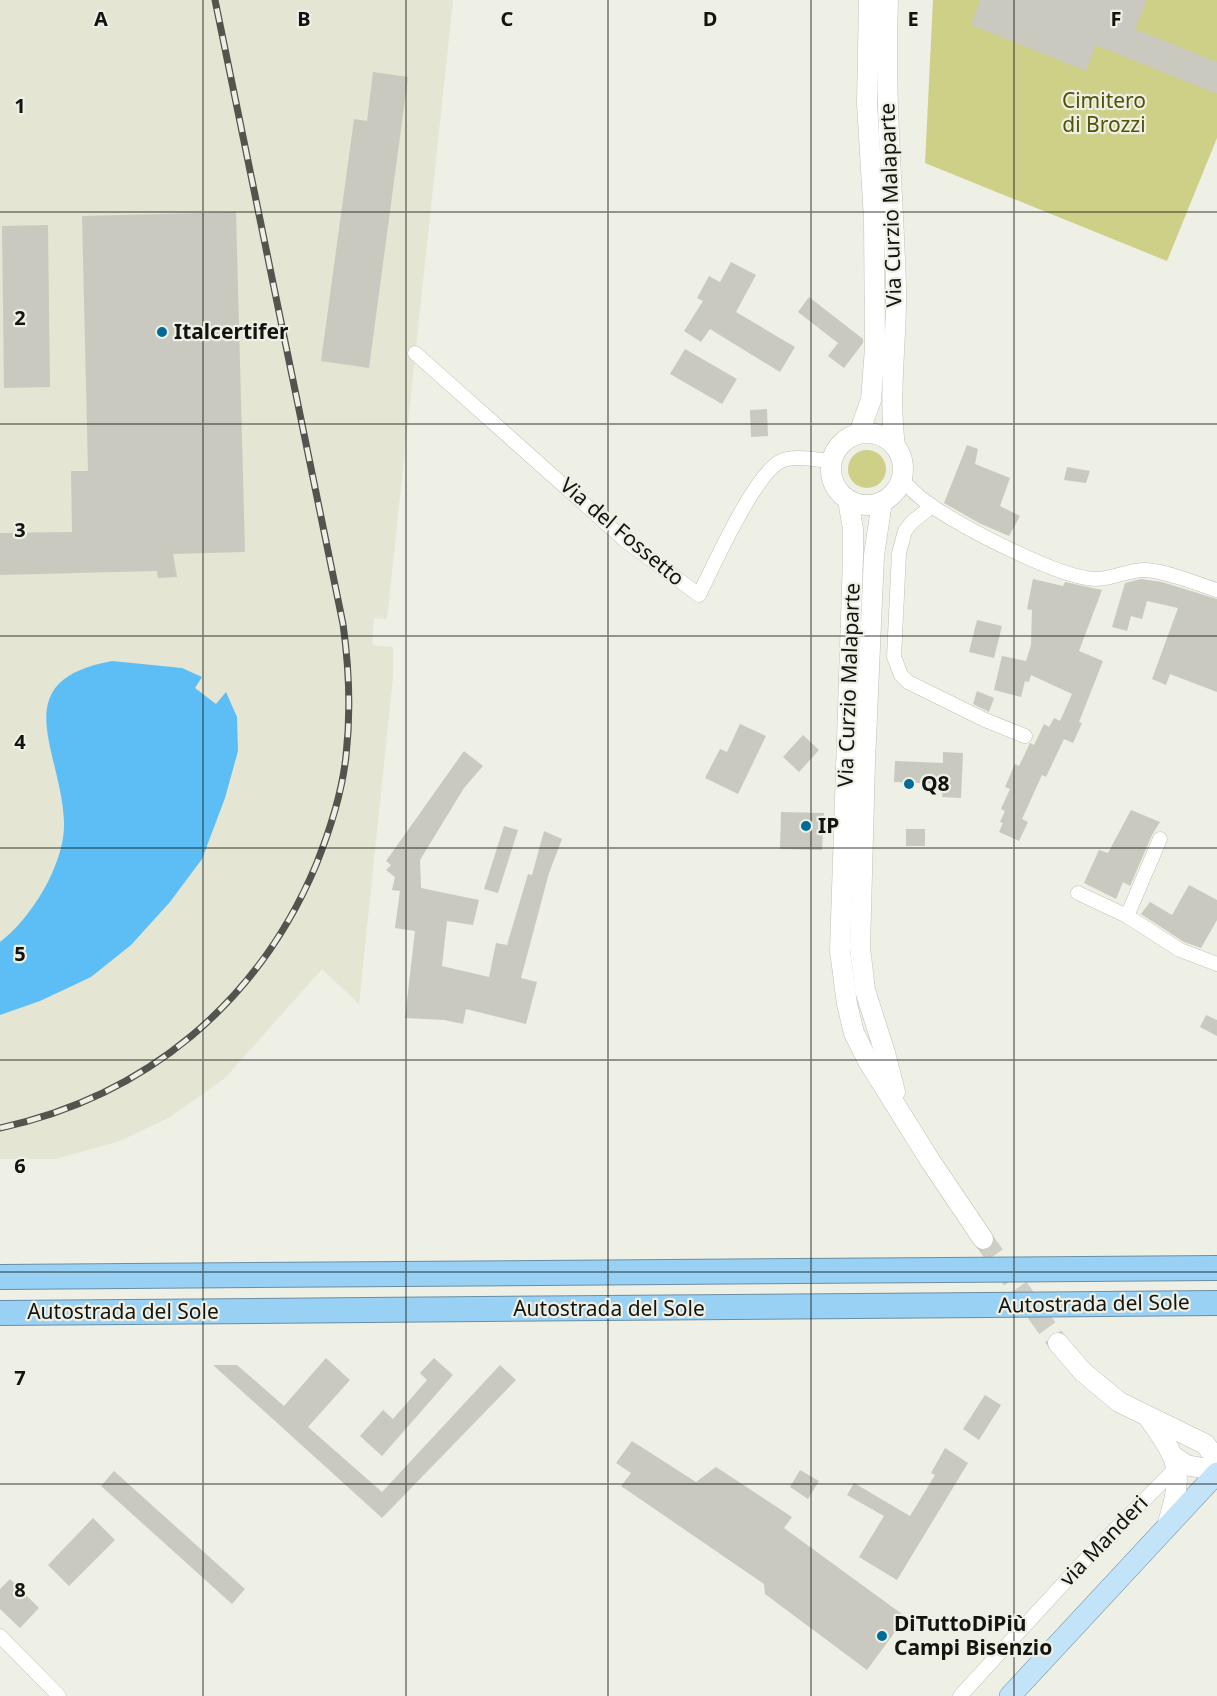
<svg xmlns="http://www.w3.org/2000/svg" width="1217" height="1696" font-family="'Noto Sans',sans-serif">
	<rect width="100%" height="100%" fill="#eeefe5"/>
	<polygon fill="#e4e5d3" points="0,0 453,0 387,619 374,618 372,645 393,647 393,677 359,1004 322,969 225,1078 170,1117 120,1141 55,1159 0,1159"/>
	<g fill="#ced087">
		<polygon points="933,0 1217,0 1217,138 1167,261 925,163"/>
		<circle cx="867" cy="469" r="19"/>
	</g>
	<path fill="#5dbef5" d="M112 661 182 668 202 677 195 688 216 704 226 692 237 717 238 751 225 798 202 859 170 902 131 945 91 977 40 1001 0 1015V942C32 918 66 862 64 821 61 749 4 681 112 661Z"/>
	<g fill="#c9c9bf">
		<polygon points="980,0 1147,0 1135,29 1217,62 1217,94 1096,45 1086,71 971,25"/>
		<polygon points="373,72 408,77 369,368 321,361 354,119 367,121"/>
		<polygon points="236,212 245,552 173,554 177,577 158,578 157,571 0,575 0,533 72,532 71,471 88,471 82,216"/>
		<polygon points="48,225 50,387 4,388 2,226"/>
		<polygon points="731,262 756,275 736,312 795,347 780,372 710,329 701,342 684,331 703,301 697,298 709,276 720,282"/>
		<polygon points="809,297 863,339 863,343 844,368 828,356 838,343 798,312"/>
		<polygon points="685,349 737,379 722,404 670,374"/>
		<polygon points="767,409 768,436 751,437 750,410"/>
		<polygon points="967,445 978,449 975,464 1010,478 1000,506 1020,516 1009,536 979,523 944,503"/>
		<polygon points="1067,467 1090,471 1086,483 1064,480"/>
		<polygon points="1033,579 1063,586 1065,582 1102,590 1079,651 1103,661 1079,722 1082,723 1073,743 1064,739 1046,777 1042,775 1022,819 1028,822 1019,841 999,832 1003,823 1000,822 1005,811 1001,809 1010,789 1005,787 1015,764 1019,766 1030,743 1034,745 1044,724 1049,727 1054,718 1060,721 1072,694 1031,675 1029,682 1025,681 1021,697 994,690 1002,656 1026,661 1031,645 1032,610 1027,609"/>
		<polygon points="1141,579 1162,582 1217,599 1217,692 1170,674 1166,685 1152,679 1178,608 1147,601 1142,619 1131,616 1127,631 1112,627 1125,583"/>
		<polygon points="977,620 1002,626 994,658 969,652"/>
		<polygon points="977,691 994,698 989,712 973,704"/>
		<polygon points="740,724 766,736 738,794 705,778 720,749 727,752"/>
		<polygon points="803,735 819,750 799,772 783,757"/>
		<polygon points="464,751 483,766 464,788 420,860 421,888 479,900 473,925 447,921 442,966 489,977 496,943 507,945 528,874 532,875 544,831 562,839 549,873 521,978 537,982 526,1024 466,1009 463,1024 444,1020 405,1018 415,931 395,928 400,891 392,890 395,877 386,870 391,865 386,861"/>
		<polygon points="943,752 963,753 961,798 942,797 943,784 894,782 895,761 943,763"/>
		<polygon points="1131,810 1160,822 1152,835 1130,886 1123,882 1116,899 1084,883 1099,850 1108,853"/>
		<polygon points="781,812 824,813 822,850 780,849"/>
		<polygon points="504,826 518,830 498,893 484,889"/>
		<rect x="906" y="829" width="19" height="17"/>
		<polygon points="1189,885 1217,900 1217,920 1201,948 1184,942 1141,914 1150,902 1172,915"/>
		<polygon points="1206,1015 1217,1020 1217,1036 1200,1027"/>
		<polygon points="326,1358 350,1380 308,1427 382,1492 500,1365 516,1380 382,1518 213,1365 237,1365 284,1406"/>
		<polygon points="434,1358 453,1375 382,1456 360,1436 383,1410 393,1419 427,1380 420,1373"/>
		<polygon points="985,1395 1001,1405 979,1440 963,1429"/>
		<polygon points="632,1441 696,1482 716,1467 792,1517 784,1528 906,1617 867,1670 765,1594 764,1584 621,1486 631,1473 616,1463"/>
		<polygon points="945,1448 968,1463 897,1580 859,1557 884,1516 847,1495 854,1483 910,1516 935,1475 931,1473"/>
		<polygon points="800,1470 819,1481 808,1499 790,1487"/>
		<polygon points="114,1471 245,1589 232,1604 101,1486"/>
		<polygon points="93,1518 115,1540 69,1586 48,1565"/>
		<polygon points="10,1579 39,1608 20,1628 0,1609 0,1589"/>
	</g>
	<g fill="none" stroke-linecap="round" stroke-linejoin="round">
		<polyline stroke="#cdcec5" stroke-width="20" stroke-dasharray="20 10" stroke-linecap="butt" points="983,1239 1058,1343"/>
		<g stroke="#c0c0b6" stroke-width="15">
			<g id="street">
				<path d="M415 353 626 541 699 595C713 567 755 473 781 461 796 455 816 460 832 461"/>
				<path d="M902 479C910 489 919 497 929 504 960 526 1060 579 1096 579 1113 579 1130 569 1146 570 1170 572 1194 583 1217 590"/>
				<polyline points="932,506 912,522 905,531 899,553 894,657 901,675 908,682 985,720 1025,736"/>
				<polyline points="1078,893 1127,916 1180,950 1217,964"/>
				<polyline points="1127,916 1160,839"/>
				<polyline points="0,1636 59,1696"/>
				<polyline points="960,1696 1087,1558 1176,1468"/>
			</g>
		</g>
		<g stroke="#c0c0b6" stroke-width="21">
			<g id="secondary">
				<path d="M888 0C884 96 893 191 896 287 897 340 888 394 895 446"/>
				<circle cx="867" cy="469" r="36"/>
				<polyline points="859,433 871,400 875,348 874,219 867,103 869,0"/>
				<polyline points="848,500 853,529 853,557 840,951 847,1004 854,1033 868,1061 931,1162 983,1239"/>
				<polyline points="882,502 874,555 865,761 860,948 865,990 885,1053 895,1092"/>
				<polyline points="1058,1343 1083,1372 1119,1402 1205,1444 1212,1453 1217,1467"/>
				<path d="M1148 1417C1156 1428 1165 1440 1171 1453 1183 1475 1174 1504 1167 1526"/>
				<polyline points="1173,1456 1186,1465 1217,1471"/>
			</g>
		</g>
		<g stroke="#6a8ea4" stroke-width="22">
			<polyline id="primary" points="1010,1696 1217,1473"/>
		</g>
		<g stroke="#6a8ea4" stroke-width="26">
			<g id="highway">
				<polyline points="0,1277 1217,1268"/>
				<polyline points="0,1313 1217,1303"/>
			</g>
		</g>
		<use href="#street" stroke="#fff" stroke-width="14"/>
		<use href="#secondary" stroke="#fff" stroke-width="20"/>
		<use href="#primary" stroke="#c2e3f8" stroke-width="21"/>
		<use href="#highway" stroke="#99d1f4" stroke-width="24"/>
		<g stroke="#54544f" stroke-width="7">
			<path id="rail" d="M0 1128C146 1096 258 1003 316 865 330 830 342 793 346 756 351 712 349 667 343 624L215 0"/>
		</g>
		<use href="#rail" stroke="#eeefe5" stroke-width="4.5" stroke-dasharray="14" stroke-linecap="butt"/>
	</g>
	<path fill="none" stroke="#131310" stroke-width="1.5" stroke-opacity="0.55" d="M203 0V1696M406 0V1696M608 0V1696M811 0V1696M1014 0V1696M0 212H1217M0 424H1217M0 636H1217M0 848H1217M0 1060H1217M0 1272H1217M0 1484H1217"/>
	<g fill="#016b98" stroke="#eeefe5" stroke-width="2">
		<circle cx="162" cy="332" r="6"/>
		<circle cx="909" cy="784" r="6"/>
		<circle cx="806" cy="826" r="6"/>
		<circle cx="882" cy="1636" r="6"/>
	</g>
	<g text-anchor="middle" stroke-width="4.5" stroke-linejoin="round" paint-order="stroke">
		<g font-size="21" fill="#525205" stroke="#eeefe5">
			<text x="1104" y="108">Cimitero<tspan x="1104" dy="24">di Brozzi</tspan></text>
		</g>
		<g font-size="21" fill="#131310" stroke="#eeefe5">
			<text transform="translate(891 205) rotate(-92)" y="7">Via Curzio Malaparte</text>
			<text transform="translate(622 532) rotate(40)" y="7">Via del Fossetto</text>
			<text transform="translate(849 685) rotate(-88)" y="7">Via Curzio Malaparte</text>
			<text transform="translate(1094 1304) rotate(-1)" y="7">Autostrada del Sole</text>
			<text x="609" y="1316">Autostrada del Sole</text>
			<text x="123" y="1319">Autostrada del Sole</text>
			<text transform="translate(1104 1541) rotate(-46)" y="7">via Manderi</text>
		</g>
		<g font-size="21" font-weight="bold" fill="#131310" stroke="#eeefe5" text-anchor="start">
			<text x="174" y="339">Italcertifer</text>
			<text x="921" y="791">Q8</text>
			<text x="818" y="833">IP</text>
			<text x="894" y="1631">DiTuttoDiPiù<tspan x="894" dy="24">Campi Bisenzio</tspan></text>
		</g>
	</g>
	<g font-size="20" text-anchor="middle" font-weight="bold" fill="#131310" stroke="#eeefe5" stroke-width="4.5" stroke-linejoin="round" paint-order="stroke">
		<text x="101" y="26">A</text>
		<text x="304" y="26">B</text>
		<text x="507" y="26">C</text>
		<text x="710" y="26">D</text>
		<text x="913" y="26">E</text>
		<text x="1116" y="26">F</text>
		<text x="20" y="113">1</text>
		<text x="20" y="325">2</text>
		<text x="20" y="537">3</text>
		<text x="20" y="749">4</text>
		<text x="20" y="961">5</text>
		<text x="20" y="1173">6</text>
		<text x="20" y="1385">7</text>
		<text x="20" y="1597">8</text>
	</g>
</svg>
